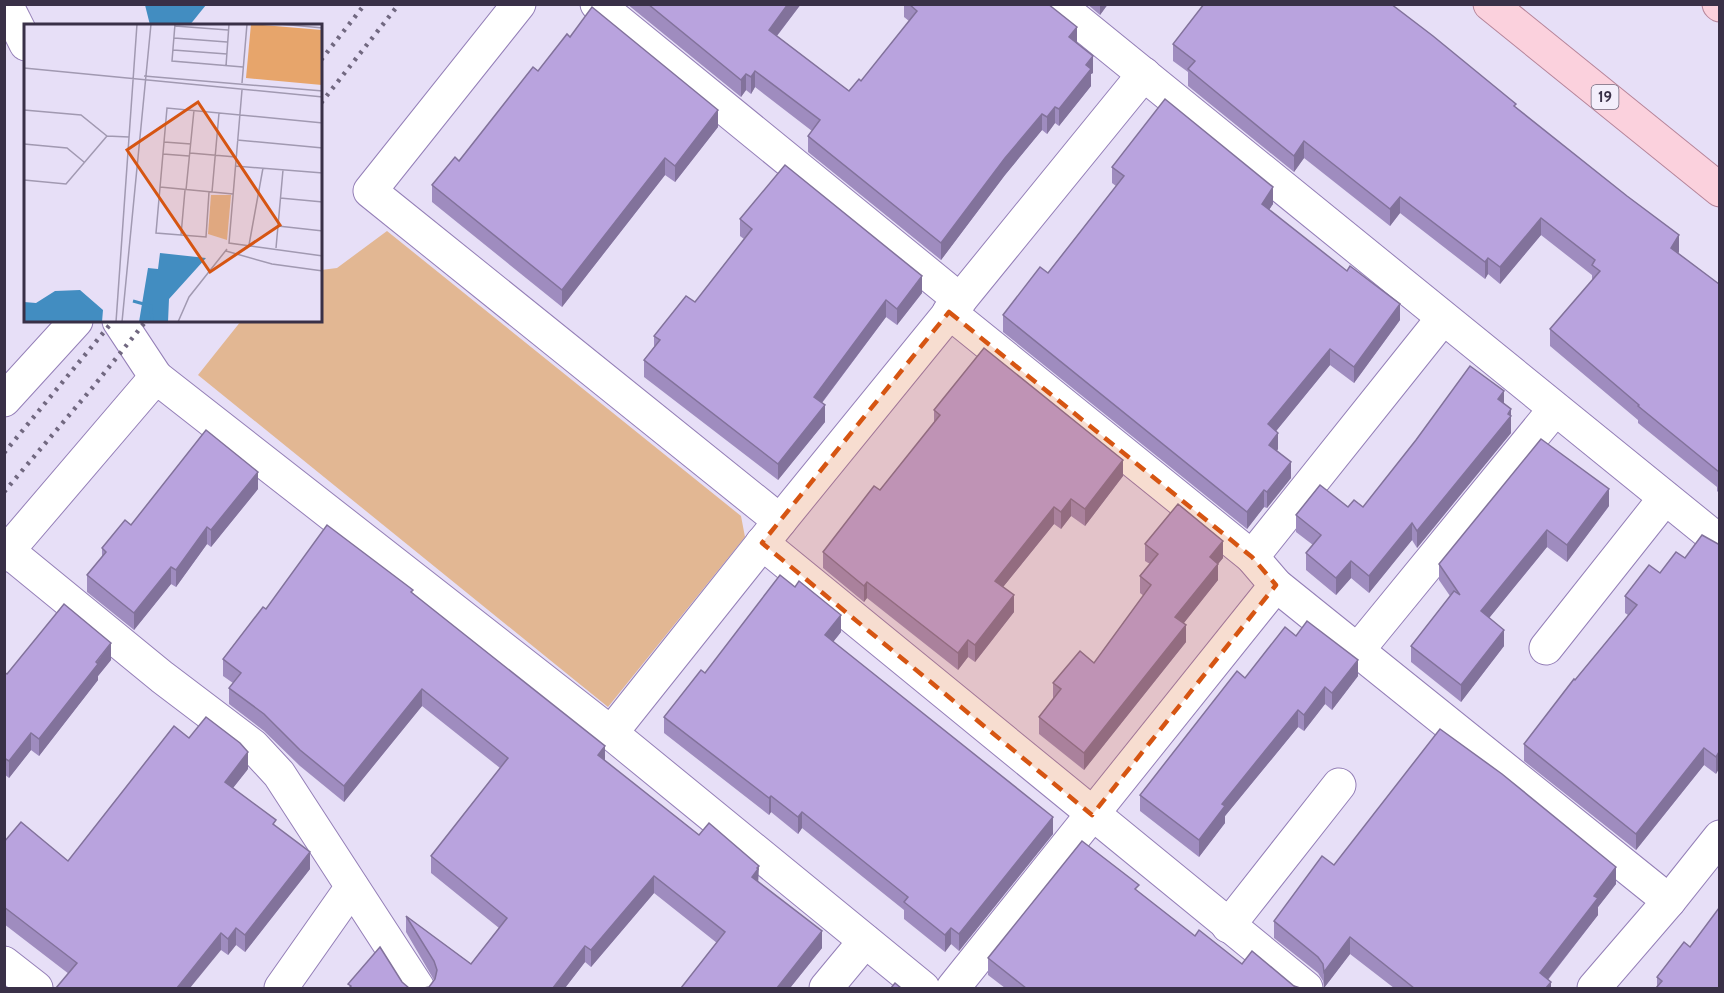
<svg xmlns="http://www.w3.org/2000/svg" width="1724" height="993" font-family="Cabin,sans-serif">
	<rect width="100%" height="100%" fill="#e7dff7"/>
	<polygon fill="#e2b793" points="387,231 741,516 745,537 608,707 198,375 241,321 321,321 321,270 337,268"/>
	<polygon fill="#428dc1" points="145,5 145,4 206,5 189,26 150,25"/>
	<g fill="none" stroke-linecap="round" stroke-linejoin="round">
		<g stroke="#947fb7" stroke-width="35">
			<g id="street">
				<polyline points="6,4 26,44"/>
				<polyline points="519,4 370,191 780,521"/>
				<polyline points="597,4 960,300"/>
				<polyline points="1057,4 1720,542"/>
				<polyline points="949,312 1252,557 1276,585 1669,901"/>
				<polyline points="119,321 156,377"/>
				<polyline points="4,400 76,321"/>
				<polyline points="762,543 1306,988"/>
				<polyline points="8,551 162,677 253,746 279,774 418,988"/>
				<polyline points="4,555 156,377 611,733 923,988"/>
				<polyline points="1252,557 1443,318"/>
				<polyline points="1546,648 1665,498"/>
				<polyline points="1357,651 1555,409"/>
				<polyline points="611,733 780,521 1144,74"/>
				<polyline points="1228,926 1339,785"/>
				<polyline points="4,963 36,988"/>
				<polyline points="281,988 352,887"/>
				<polyline points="826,988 865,941"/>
				<polyline points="953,988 1276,585"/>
				<polyline points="1594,988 1669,901 1720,837"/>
			</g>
		</g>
		<g stroke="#b6859a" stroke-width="35">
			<g id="primary">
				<polyline points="1490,4 1720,190"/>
				<polyline points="1719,4 1720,5"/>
			</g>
		</g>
		<use href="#street" stroke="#fff" stroke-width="33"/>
		<use href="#primary" stroke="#fbd1dd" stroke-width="33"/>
		<g stroke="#716880" stroke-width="4.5" stroke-dasharray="3 6" stroke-linecap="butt">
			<polyline points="321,60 365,4"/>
			<polyline points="321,103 399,4"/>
			<polyline points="4,453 113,321"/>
			<polyline points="4,492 93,387 146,321"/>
		</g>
	</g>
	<g fill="#9f8cbf">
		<polygon points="627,4 801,4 777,36 849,91 861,81 909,21 904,17 904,4 1048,4 1077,43 1093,73 1091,74 1091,86 1059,126 1055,123 1047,134 1042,130 1005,175 941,260 808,152 808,136 812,131 755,87 751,94 746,90 741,97"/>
		<polygon points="1087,4 1108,4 1100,15"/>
		<polygon points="570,37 718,127 675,182 665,175 562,307 432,202 432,185 459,161 538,71"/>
		<polygon points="1173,44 1516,107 1679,252 1678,253 1719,284 1719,493 1717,491 1717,487 1638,423 1638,420 1550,346 1550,329 1592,280 1592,275 1541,235 1500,284 1488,274 1485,279 1400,213 1390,226 1304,158 1294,172 1188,86 1188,72 1173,61"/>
		<polygon points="1112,167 1273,204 1269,210 1400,320 1354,383 1330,365 1276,431 1278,449 1277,451 1291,478 1267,508 1264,507 1247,529 1003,332 1003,315 1048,273 1116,186 1112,183"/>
		<polygon points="740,219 922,293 897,325 886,317 822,403 825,422 778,480 644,377 644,360 654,347 654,336 695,302 744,239 740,236"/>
		<polygon points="1504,403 1511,409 1511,433 1417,548 1412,540 1369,593 1351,578 1336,595 1306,570 1306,553 1313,545 1296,532 1296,515 1348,507 1363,507"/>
		<polygon points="934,410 1123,476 1085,526 1071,516 1061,529 1054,524 1003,587 1014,612 975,662 968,657 958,670 867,598 864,602 823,568 823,552 880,490 934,423"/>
		<polygon points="258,489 211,547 207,544 176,587 171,584 134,630 87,592 87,575 102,557 102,548 131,525"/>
		<polygon points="1609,506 1567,562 1547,547 1489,618 1504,646 1461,702 1411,662 1411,646 1450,596 1439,580 1439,564"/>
		<polygon points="1145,544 1223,558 1218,564 1218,580 1184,623 1186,642 1084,770 1039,734 1039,717 1053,699 1053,683 1094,663 1144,596 1140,593 1140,576 1150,564 1145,561"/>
		<polygon points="1718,544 1716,774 1704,765 1636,850 1524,761 1524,744 1628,615 1625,613 1625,596 1685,558"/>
		<polygon points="413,593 605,761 759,882 822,948 790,988 681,988 717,943 654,893 591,967 585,962 565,988 424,988 429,987 434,980 406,932 406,916 471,964 499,928 431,873 431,856 500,768 422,706 344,802 300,766 264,731 229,704 229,688 233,683 223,676 223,659 266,609"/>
		<polygon points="841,632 833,642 1053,834 959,951 951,944 945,952 904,919 904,910 802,828 798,834 771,812 769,815 664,733 664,717 705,673"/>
		<polygon points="1296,636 1358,676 1332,710 1325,704 1304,731 1298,727 1225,816 1225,823 1199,857 1140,811 1140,795 1245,678"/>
		<polygon points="111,660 98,676 98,680 39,756 31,750 9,778 4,774 4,672 7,674"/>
		<polygon points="248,769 233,788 276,827 310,869 245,952 236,945 228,955 221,950 69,974 4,924 4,842 68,861"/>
		<polygon points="1334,865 1616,884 1598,907 1598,915 1548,980 1551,988 1394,988 1350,954 1324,988 1323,981 1318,973 1274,938 1274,921"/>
		<polygon points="1139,892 1195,936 1242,964 1300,988 1005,988 988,975 988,958"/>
		<polygon points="1657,977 1719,988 1657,988"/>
	</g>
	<g fill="#82729b">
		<polygon points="788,4 801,4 769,46 769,30"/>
		<polygon points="1100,4 1108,4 1100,15"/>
		<polygon points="1077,27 1077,44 1069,37"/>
		<polygon points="1093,56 1093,73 1091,74 1091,86 1059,126 1059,109 1086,65"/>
		<polygon points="755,71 755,87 751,94 751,77"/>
		<polygon points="746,74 746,90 741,97 741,80"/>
		<polygon points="1055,107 1055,123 1047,134 1047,117"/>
		<polygon points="718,110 718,127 675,182 675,166"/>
		<polygon points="1042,114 1042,130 1005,175 941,260 941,243 1005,158"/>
		<polygon points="1304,141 1304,158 1294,172 1294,156"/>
		<polygon points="665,158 665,175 562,307 562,290"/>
		<polygon points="1273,187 1273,204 1262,220 1262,204"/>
		<polygon points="1400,197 1400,213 1390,226 1390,209"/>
		<polygon points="1541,218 1541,235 1500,284 1500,267"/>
		<polygon points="1679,235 1679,252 1671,265 1671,248"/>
		<polygon points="1488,258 1488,274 1485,279 1485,262"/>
		<polygon points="922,276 922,293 897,325 897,309"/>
		<polygon points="886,300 886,317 814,413 814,397"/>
		<polygon points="1400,304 1400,320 1354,383 1354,367"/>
		<polygon points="1330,349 1330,365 1268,441 1268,424"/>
		<polygon points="1504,391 1504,408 1498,399"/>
		<polygon points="825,405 825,422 778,480 778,464"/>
		<polygon points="1511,409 1511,433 1417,548 1417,531"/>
		<polygon points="1278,433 1278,449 1269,461 1269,445"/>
		<polygon points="1123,460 1123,476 1085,526 1085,509"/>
		<polygon points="1291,462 1291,478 1267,508 1267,492"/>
		<polygon points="258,472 258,489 211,547 211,530"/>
		<polygon points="1609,489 1609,506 1567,562 1567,545"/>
		<polygon points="1264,490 1264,507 1247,529 1247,512"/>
		<polygon points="1071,499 1071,516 1061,529 1061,512"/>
		<polygon points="1054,507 1054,524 995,597 995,581"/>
		<polygon points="1412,523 1412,540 1369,593 1369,576"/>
		<polygon points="207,527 207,544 176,587 176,570"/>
		<polygon points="1547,530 1547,547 1481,628 1481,611"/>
		<polygon points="1223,541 1223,558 1218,564 1218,580 1175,634 1175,617 1210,557"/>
		<polygon points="1351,561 1351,578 1336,595 1336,578"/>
		<polygon points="171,567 171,584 134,630 134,613"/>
		<polygon points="867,582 867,598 864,602 864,586"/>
		<polygon points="1014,595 1014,612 975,662 975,645"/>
		<polygon points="841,615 841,632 825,652 825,635"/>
		<polygon points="1186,625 1186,642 1084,770 1084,753"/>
		<polygon points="1504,630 1504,646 1461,702 1461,685"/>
		<polygon points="968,640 968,657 958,670 958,653"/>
		<polygon points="111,643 111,660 98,676 98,680 39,756 39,739"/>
		<polygon points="1358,660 1358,676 1332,710 1332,693"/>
		<polygon points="1325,687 1325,704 1304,731 1304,715"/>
		<polygon points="422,689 422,706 344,802 344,786"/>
		<polygon points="1298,710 1298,727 1225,816 1225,823 1199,857 1199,840 1222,804"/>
		<polygon points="31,733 31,750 9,778 9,761"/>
		<polygon points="605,746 605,763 598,755"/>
		<polygon points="1704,748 1704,765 1636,850 1636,834"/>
		<polygon points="248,752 248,769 225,798 225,782"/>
		<polygon points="1719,752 1719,769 1716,774 1716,757"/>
		<polygon points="771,796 771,812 769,815 769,798"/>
		<polygon points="802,812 802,828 798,834 798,817"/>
		<polygon points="1053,817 1053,834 959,951 959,934"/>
		<polygon points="310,852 310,869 245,952 245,935"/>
		<polygon points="759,866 758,886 752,877"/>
		<polygon points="1616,867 1616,884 1598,907 1598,915 1541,988 1540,973 1594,896"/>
		<polygon points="654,876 654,893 591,967 591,950"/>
		<polygon points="236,928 236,945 228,955 228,939"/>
		<polygon points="951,928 951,944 945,952 945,935"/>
		<polygon points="822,931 822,948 790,988 777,988"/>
		<polygon points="221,933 221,950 190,988 177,988"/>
		<polygon points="1350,937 1350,954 1324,988 1324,972"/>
		<polygon points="585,946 585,962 565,988 553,988"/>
		<polygon points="1551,982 1551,988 1546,988"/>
	</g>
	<g fill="#b9a3de" stroke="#82729b" stroke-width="1.5">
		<polygon points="648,4 788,4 769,30 849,91 859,79 861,81 917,11 909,4 1048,4 1077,27 1069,37 1093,56 1086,65 1091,69 1059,109 1055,107 1047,117 1042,114 1005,158 941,243 808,136 820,120 755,71 751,77 746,74 741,80"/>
		<polygon points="1204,4 1391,4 1433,36 1516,104 1514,106 1627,196 1679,235 1671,248 1719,284 1719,472 1638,406 1639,405 1550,329 1600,271 1592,265 1595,260 1541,218 1500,267 1488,258 1485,262 1400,197 1390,209 1304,141 1294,156 1188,69 1195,61 1173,44"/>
		<polygon points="592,7 718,110 675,166 665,158 562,290 432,185 455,157 459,161 533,67 538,71 567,34 570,37"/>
		<polygon points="1165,99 1273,187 1262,204 1347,271 1350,266 1400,304 1354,367 1330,349 1268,424 1278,433 1269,445 1291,462 1267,492 1264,490 1247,512 1003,315 1040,267 1048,273 1124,176 1112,167"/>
		<polygon points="785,165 922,276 897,309 886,300 814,397 825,405 778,464 644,360 660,340 654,336 686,296 695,302 752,229 740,219"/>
		<polygon points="984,348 1123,460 1085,509 1071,499 1061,512 1054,507 995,581 1014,595 975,645 968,640 958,653 867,582 864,586 823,552 874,486 880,490 940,415 934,410"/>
		<polygon points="1470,366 1504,391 1498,399 1511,409 1508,414 1511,416 1417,531 1412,523 1369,576 1351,561 1336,578 1306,553 1321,535 1296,515 1320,485 1348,507 1354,500 1363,507 1416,440"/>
		<polygon points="206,430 258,472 211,530 207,527 176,570 171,567 134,613 87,575 106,552 102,548 125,520 131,525"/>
		<polygon points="1541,439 1609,489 1567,545 1547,530 1481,611 1504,630 1461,685 1411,646 1454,591 1460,595 1439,564"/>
		<polygon points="1178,504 1223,541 1210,557 1218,564 1175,617 1186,625 1084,753 1039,717 1061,689 1053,683 1080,651 1094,663 1151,585 1140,576 1158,554 1145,544"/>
		<polygon points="327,525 413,590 411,592 605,746 598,755 699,835 709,823 759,866 757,868 758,869 752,877 822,931 777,988 681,988 725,932 654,876 591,950 585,946 553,988 424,988 429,987 435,979 437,970 434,961 406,916 471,964 507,918 431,856 508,758 422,689 344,786 300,750 264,714 229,688 241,673 223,659 263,607 266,609"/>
		<polygon points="1702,535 1718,544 1719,544 1719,752 1716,757 1704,748 1636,834 1524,744 1574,679 1575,680 1637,605 1625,596 1649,565 1660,573 1676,552 1685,558"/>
		<polygon points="780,575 795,587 799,581 841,615 825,635 1053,817 959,934 951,928 945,935 904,902 908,897 802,812 798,817 771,796 769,798 664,717 701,670 705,673"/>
		<polygon points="64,604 111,643 96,662 98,664 39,739 31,733 9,761 4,758 4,672 7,674"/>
		<polygon points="1307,621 1358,660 1332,693 1325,687 1304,715 1298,710 1222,804 1225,806 1199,840 1140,795 1237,671 1245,678 1285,627 1296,636"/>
		<polygon points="206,717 240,743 248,752 225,782 276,820 273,824 310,852 245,935 236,928 228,939 221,933 177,988 56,988 77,963 4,907 4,842 21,822 68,861 174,726 189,738"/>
		<polygon points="1440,729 1502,774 1616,867 1594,896 1598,898 1540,973 1551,982 1546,988 1414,988 1350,937 1324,972 1323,964 1318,957 1274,921 1322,856 1334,865"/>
		<polygon points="1082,841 1139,885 1135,889 1195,936 1199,930 1242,964 1252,951 1294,986 1300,988 1026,988 988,958"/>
		<polygon points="1719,908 1719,988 1656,988 1662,981 1657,977 1684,942 1690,947"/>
		<polygon points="380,947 402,982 409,988 413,988 349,988 351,986 348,984"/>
		<polygon points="895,983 901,988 891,988"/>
	</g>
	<path fill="#d65512" fill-opacity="0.2" stroke="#d65512" stroke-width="4.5" stroke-dasharray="12 8" stroke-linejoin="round" d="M949 312 1252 557 1276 585 1092 815 762 543Z"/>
	<g text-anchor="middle" stroke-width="4.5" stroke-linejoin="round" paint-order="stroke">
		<rect fill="#f3eefb" stroke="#71697d" stroke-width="1.5" x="1591.5" y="85" width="27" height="24" rx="4.5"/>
		<g font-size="15" font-weight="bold" fill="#393047">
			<text x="1605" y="102">19</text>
		</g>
	</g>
	<g transform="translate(24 24)">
		<rect width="298" height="298" fill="#e7dff7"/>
		<path d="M187 171H207L203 216 184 210Z" fill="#e2b793"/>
		<path d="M227 0 298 6V61L222 54Z" fill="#e7a56b"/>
		<path d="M136 229 182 234 145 275 144 298H115L124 244 134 245ZM56 266 79 286 78 298H0V278L12 279 31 267Z" fill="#428dc1"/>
		<path fill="none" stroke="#428dc1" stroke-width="3" d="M109 277 127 282 128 298"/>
		<path fill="none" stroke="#a199b1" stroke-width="1.5" d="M151 0 148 37 219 43M256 0 299 4M151 2 204 6M150 14 203 18M149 26 203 30M202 42 205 0M0 44 299 73M120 52 299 67M218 59 223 0M218 66 205 219 299 232M0 86 57 91 83 112 105 113M213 116 299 124M140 118 167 120M0 120 43 124 60 138M166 129 212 133M139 130 165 132M211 142 299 149M0 156 42 160 83 112M136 163 209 170M162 166 170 86M185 168 182 213 132 209 143 84 299 99M188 168 195 89M256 174 299 178M254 202 299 207M157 211 161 166M225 221 239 144M252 224 259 146M202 227 248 240 299 247M92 298 113 0M98 298 127 0M154 298 165 273 203 225"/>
		<path fill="#d65512" fill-opacity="0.15" stroke="#d65512" stroke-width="3" d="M174 78 256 201 186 248 103 126Z"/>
		<rect width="298" height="298" fill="none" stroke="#393047" stroke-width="3"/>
	</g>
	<rect width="1724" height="993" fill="none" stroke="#393047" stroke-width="12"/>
</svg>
